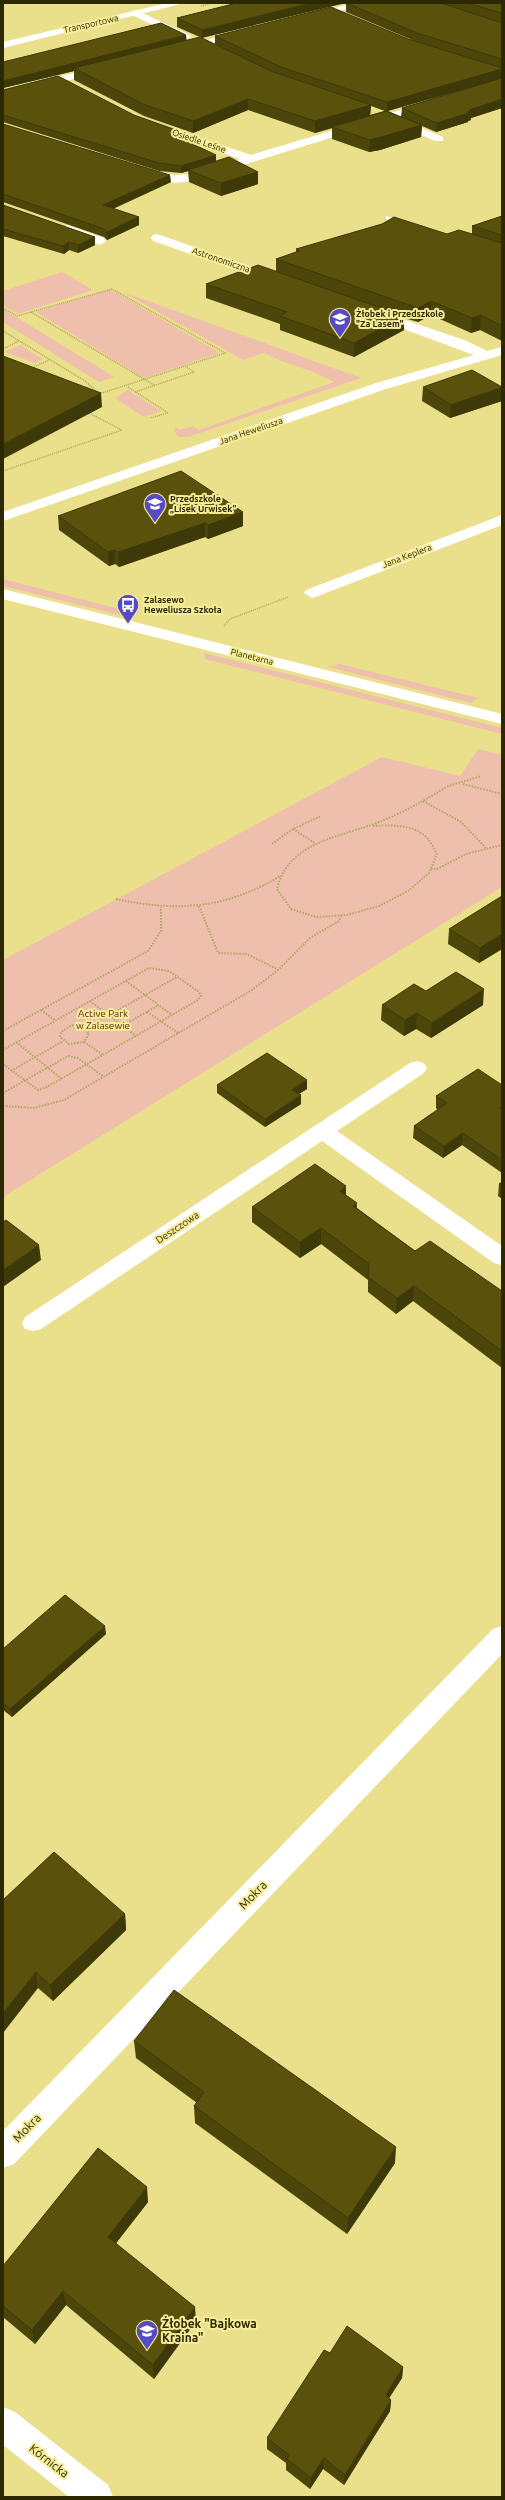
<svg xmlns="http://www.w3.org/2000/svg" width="505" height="2500" font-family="Ubuntu,sans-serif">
	<rect width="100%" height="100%" fill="#eadf8b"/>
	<g fill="#eebfac">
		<polygon points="62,272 93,290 18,314 3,305 3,291"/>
		<polygon points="110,289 220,353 144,378 36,312"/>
		<path d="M123 292 361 378 188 437H179L174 431 176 427 180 430 193 426 199 430 334 382C312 369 287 365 264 353L243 360Z"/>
		<polygon points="3,309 114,377 99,382 3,322"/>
		<polygon points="20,345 43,359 35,363 5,352"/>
		<polygon points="128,390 161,411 144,417 115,398"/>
		<polygon points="3,579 119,609 121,614 120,615 3,586"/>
		<polygon points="204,653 502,728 502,734 205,659"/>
		<polygon points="340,664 478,698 471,703 329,667"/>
		<polygon points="478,749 502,755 502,887 3,1197 3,960 382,757 460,776"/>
	</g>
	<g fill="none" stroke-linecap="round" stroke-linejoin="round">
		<g stroke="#b0a761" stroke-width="1.5" stroke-dasharray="1 1" stroke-linecap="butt">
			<polyline points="201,6 212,3"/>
			<polyline points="3,308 17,316 112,289 225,353 99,394"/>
			<polyline points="31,312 154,385"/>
			<polyline points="3,331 85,381 97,392"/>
			<polyline points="3,349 19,341"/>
			<polyline points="34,367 49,360"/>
			<polyline points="128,387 168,413 150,418"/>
			<polyline points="135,392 194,372 185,366"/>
			<polyline points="3,471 122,430 87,412"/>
			<polyline points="224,626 230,619 288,597"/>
		</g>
		<g stroke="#b0a761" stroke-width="2" stroke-dasharray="1.5 1.5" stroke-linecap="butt">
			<polyline points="463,784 502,794"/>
			<polyline points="423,801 461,822 486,848"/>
			<path d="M373 826C390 825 414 824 427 838 431 842 434 849 437 854L429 873 408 891 379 906 347 915 316 917 291 909 277 889C289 839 345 837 384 820 399 814 414 806 428 798 435 794 442 789 449 786 460 782 470 780 481 776"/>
			<polyline points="293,829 316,844"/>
			<polyline points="272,844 293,829 321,816"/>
			<polyline points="431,869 437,869 466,854 502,845"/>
			<path d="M116 899C177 912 226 909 280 876"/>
			<polyline points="199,906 218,953 247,954 277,969"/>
			<polyline points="126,981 172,1015"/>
			<polyline points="90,1001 136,1036"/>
			<polyline points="41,1010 55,1020"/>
			<polyline points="147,1012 178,1033"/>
			<polygon points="72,1025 80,1025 89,1033 84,1042 69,1044 60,1037 61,1032"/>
			<polyline points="122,1026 159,1005"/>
			<polyline points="86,1028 177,977"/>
			<polyline points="3,1031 148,951 161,931 161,907"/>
			<polyline points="16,1042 62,1079"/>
			<polyline points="84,1042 103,1055"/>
			<polyline points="3,1050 149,968 169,971 199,992 201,996 198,1000 47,1087 38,1090 3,1064"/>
			<polyline points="11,1071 63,1041"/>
			<polyline points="3,1093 68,1056 78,1058 104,1077"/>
			<polyline points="3,1106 34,1108 64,1100 252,990 278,970 310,938 339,921 341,916"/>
		</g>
		<polygon fill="#fff" fill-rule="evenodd" points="386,216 415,225 411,227 386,220"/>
		<g fill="#fff" fill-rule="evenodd">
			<polygon points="352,3 369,3 309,20 304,17"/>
			<polygon points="136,10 190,35 191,37 186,40 182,39 132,15 132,11"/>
			<polygon points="244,30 249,33 248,35 181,52 176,49"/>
			<polygon points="103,66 107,67 107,71 3,96 3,90"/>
			<polygon points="431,101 435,102 435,106 398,118 443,137 443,141 435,141 389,120 191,181 174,183 137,172 135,170 141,167 174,175 190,174 240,159 147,126 147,122 151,121 251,155"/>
			<polygon points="67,225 104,238 106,241 100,245 63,232 61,229"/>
			<polygon points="157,234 278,276 280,279 274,283 270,282 153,241 151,238 153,235"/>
			<polygon points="376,310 467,341 487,351 502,347 502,355 386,389 3,521 3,512 376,383 474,355 371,317 369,314"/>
			<polygon points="502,515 502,525 318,596 312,598 304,593 306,590"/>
			<polygon points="417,1061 424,1063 427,1068 424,1073 337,1131 502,1246 502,1265 494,1263 322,1141 41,1329 33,1331 25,1329 22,1323 25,1317 410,1063"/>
			<polygon points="502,1626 502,1654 14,2164 3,2168 3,2131 493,1629"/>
		</g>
		<g fill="#fff" fill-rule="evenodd">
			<polygon points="167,3 185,3 3,48 3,42"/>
			<polygon points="3,589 502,714 502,724 3,599"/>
			<polygon points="3,2407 15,2412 108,2485 113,2497 69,2497 3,2445"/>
		</g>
	</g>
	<g fill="#4d460a" fill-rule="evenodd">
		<polygon points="237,3 202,38 177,27 177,18"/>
		<path d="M346 3H502V108L471 118V120L468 121V122L436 132 422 126 421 137 380 150 369 152 332 139V128L315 133 248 110 193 133 144 116 74 80V71L3 88V62L187 41 215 44V36L408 39 450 52 417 42 346 12ZM469 88 402 108 401 117 388 111ZM371 106 385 111 370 115Z"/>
		<polygon points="3,90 179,137 216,162 258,172 258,184 221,196 189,182 188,171 181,173 159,171 3,122"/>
		<polygon points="3,124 171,182 113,209 139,217 139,225 107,240 104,237 3,202"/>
		<polygon points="3,205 95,237 95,245 78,253 69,250 64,254 3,236"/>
		<polygon points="502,216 502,341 480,330 471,333 431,315 418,322 404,318 404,330 354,357 280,330 280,324 206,298 206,284 276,271 276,259 296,252 296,249 447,234 472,234 472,226"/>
		<polygon points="423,387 502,401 450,418 422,401"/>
		<polygon points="243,512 243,526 208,539 205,537 119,567 115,564 109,566 59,530 58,516"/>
		<polygon points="502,896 502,949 479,963 448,944 449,929"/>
		<polygon points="426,991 483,1005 431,1038 416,1029 404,1036 381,1020 382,1005"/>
		<polygon points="307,1080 307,1089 299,1094 301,1095 301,1104 265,1127 217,1093 217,1085"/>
		<polygon points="502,1085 502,1173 462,1145 443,1158 413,1138 414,1126 438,1110 436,1108 436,1096"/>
		<polygon points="502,1182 502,1199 498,1196 499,1184"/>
		<polygon points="346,1196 357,1208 415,1251 502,1291 502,1368 413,1301 396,1314 368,1292 368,1280 321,1244 300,1258 252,1222 252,1207"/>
		<polygon points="106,1634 12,1717 3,1710 3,1649"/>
		<polygon points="3,1900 125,1914 126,1930 53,2001 38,1988"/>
		<polygon points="134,2041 395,2163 347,2234 195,2123 194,2106 197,2103 136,2058"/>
		<polygon points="148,2202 116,2243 196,2321 154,2379 66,2305 35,2344 3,2317 3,2266"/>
		<polygon points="330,2353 403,2367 402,2378 389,2398 391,2400 390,2411 344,2485 323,2469 310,2489 286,2470 286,2463 267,2449 267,2438"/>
	</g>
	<g fill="#3e3908">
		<polygon points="311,3 346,3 202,38 202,30"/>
		<polygon points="186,35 187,43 74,68 74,71 3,88 3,81"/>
		<polygon points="502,69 502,78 387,111 387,102"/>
		<polygon points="248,99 248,110 193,133 193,121"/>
		<polygon points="502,99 502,108 471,118 471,120 468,121 468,122 436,132 437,123 469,110"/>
		<polygon points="371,105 370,117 332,127 332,128 315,133 315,121"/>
		<polygon points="422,125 421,137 380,150 369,152 370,140"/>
		<polygon points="179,131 179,138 172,134"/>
		<polygon points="216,155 216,163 188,170 188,171 181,173 181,166"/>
		<polygon points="258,172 258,184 221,196 221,183"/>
		<polygon points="170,175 171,182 103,213 103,205"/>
		<polygon points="139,217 139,225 107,240 107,232"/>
		<polygon points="95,237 95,245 78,253 78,245"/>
		<polygon points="69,242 69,250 64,254 63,246"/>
		<polygon points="431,301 431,315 418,322 418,308"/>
		<polygon points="481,315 480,330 471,333 472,318"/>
		<polygon points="404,316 404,330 354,357 354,343"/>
		<polygon points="502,387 502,401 450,418 451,405"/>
		<polygon points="101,393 102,407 3,459 3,444"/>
		<polygon points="243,512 243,526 208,539 208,525"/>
		<polygon points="205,523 205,537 119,567 118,552"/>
		<polygon points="115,550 115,564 109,566 108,552"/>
		<polygon points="502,934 502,949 479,963 480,948"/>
		<polygon points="484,989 483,1005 431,1038 432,1023"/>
		<polygon points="417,1013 416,1029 404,1036 405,1020"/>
		<polygon points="307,1080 307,1089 292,1098 292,1090"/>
		<polygon points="301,1095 301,1104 265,1127 265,1119"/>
		<polygon points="463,1133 462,1145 443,1158 444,1146"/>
		<polygon points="346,1186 346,1202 340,1191"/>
		<polygon points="357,1203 356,1219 353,1206"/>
		<polygon points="321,1228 321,1244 300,1258 300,1242"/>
		<polygon points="39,1245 41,1260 3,1287 3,1270"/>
		<polygon points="414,1286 413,1301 396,1314 397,1298"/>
		<polygon points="105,1626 106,1634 12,1717 10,1709"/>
		<polygon points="125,1914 126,1930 53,2001 50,1985"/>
		<polygon points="36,1972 38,1988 3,2033 3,2013"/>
		<polygon points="396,2147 395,2163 347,2234 348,2218"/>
		<polygon points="147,2187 148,2202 110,2251 108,2237"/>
		<polygon points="63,2291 66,2305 35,2344 32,2330"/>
		<polygon points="195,2307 196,2321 154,2379 153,2365"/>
		<polygon points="403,2367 402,2378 384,2406 386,2395"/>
		<polygon points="391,2400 390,2411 344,2485 345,2475"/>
		<polygon points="324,2458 323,2469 310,2489 311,2478"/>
	</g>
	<g fill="#59510c" stroke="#3e3908">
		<polygon points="237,3 311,3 202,30 177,18"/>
		<polygon points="346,3 441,3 502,23 502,59 417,33"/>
		<polygon points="467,3 502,3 502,13"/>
		<polygon points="331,7 408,39 502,68 502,69 387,102 281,67 215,36"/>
		<polygon points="161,23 186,35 3,81 3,62"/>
		<polygon points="200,37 271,71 371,105 315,121 248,99 193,121 143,104 74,68"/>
		<polygon points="58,76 134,115 179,131 172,134 216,155 181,166 159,163 3,115 3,90"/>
		<polygon points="502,78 502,99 469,110 471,111 467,112 469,113 437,123 402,108"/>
		<polygon points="386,111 422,125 381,137 370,140 332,127"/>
		<polygon points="3,124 170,175 103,205 139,217 107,232 104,229 3,194"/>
		<polygon points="229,157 258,172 221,183 188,170"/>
		<polygon points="3,205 95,237 78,245 69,242 63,246 3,229"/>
		<polygon points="502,216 502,235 472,226"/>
		<polygon points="394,217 447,234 459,230 502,243 502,326 481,315 472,318 431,301 418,308 276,259 299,251 296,249 382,224"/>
		<polygon points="258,265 404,316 354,343 280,316 287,312 206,284"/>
		<polygon points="3,356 101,393 3,444"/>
		<polygon points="472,370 502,387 451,405 423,387"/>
		<polygon points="181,471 243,512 208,525 205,523 118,552 115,550 108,552 58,516"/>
		<polygon points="502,896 502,934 480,948 449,929"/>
		<polygon points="456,972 484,989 432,1023 417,1013 405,1020 382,1005 414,984 426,991"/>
		<polygon points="267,1053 307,1080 292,1090 301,1095 265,1119 217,1085"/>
		<polygon points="478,1069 502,1085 502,1107 500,1108 502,1109 502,1160 463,1133 444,1146 414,1126 447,1103 436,1096"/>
		<polygon points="315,1164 346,1186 340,1191 357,1203 353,1206 415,1251 430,1241 502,1291 502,1351 414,1286 397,1298 368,1277 369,1264 321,1228 300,1242 252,1207"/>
		<polygon points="502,1182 502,1186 499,1184"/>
		<polygon points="6,1220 39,1245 3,1270 3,1222"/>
		<polygon points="65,1595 105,1626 10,1709 3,1703 3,1649"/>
		<polygon points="54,1852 125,1914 50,1985 36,1972 3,2013 3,1900"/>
		<polygon points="174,1990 396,2147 348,2218 194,2106 204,2092 134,2041"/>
		<polygon points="98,2148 147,2187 108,2237 195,2307 153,2365 63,2291 32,2330 3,2306 3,2266"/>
		<polygon points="347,2326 403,2367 386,2395 391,2400 345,2475 324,2458 311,2478 287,2459 289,2455 267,2438 324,2350 330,2353"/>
	</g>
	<defs>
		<g id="school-pin" transform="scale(1.15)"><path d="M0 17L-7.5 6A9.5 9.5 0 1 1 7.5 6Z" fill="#564bc2" stroke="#f7ec98"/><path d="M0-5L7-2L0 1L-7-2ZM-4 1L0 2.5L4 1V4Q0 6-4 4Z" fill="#fff"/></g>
		<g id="bus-pin" transform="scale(1.15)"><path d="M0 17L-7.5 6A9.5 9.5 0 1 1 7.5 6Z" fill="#564bc2" stroke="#f7ec98"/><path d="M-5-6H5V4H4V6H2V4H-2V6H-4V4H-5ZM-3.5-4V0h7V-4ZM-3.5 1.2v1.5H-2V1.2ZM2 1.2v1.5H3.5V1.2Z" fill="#fff"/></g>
	</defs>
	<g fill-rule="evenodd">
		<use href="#school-pin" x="340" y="319"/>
		<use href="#school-pin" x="155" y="504"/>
		<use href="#bus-pin" x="128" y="605"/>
		<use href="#school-pin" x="147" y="2331"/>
	</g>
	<g text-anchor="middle" stroke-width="4" stroke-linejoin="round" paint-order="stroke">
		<g font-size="9" fill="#2c2804" stroke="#f7ec98">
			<text transform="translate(91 24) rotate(-13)" y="3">Transportowa</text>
			<text transform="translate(199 141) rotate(19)" y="3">Osiedle Leśne</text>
			<text transform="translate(221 260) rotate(19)" y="3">Astronomiczna</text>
			<text transform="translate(251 431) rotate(-19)" y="3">Jana Heweliusza</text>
			<text transform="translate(407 556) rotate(-21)" y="3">Jana Keplera</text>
			<text transform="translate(252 657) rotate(14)" y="3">Planetarna</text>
		</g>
		<g font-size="9" font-weight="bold" fill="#2c2804" stroke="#f7ec98" text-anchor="start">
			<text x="356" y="317">Żłobek i Przedszkole<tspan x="356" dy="10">"Za Lasem"</tspan></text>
			<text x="170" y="502">Przedszkole<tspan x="170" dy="10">„Lisek Urwisek”</tspan></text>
			<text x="144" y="603">Zalasewo<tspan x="144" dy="10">Heweliusza Szkoła</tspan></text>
		</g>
		<g font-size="10" fill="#5b230b" stroke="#f7ec98">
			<text x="103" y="1017">Active Park<tspan x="103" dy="12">w Zalasewie</tspan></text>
		</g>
		<g font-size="10" fill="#2c2804" stroke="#f7ec98">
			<text transform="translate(177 1227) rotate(-34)" y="4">Deszczowa</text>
		</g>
		<g font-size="12" fill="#2c2804" stroke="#f7ec98">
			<text transform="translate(253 1895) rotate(-46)" y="4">Mokra</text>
			<text transform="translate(27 2128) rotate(-46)" y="4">Mokra</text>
			<text transform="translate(49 2461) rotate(38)" y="4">Kórnicka</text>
		</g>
		<g font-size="12" font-weight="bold" fill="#2c2804" stroke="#f7ec98" text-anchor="start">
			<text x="162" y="2328">Żłobek "Bajkowa<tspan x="162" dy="14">Kraina"</tspan></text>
		</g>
	</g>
	<rect width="505" height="2500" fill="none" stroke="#2c2804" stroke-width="8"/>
</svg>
